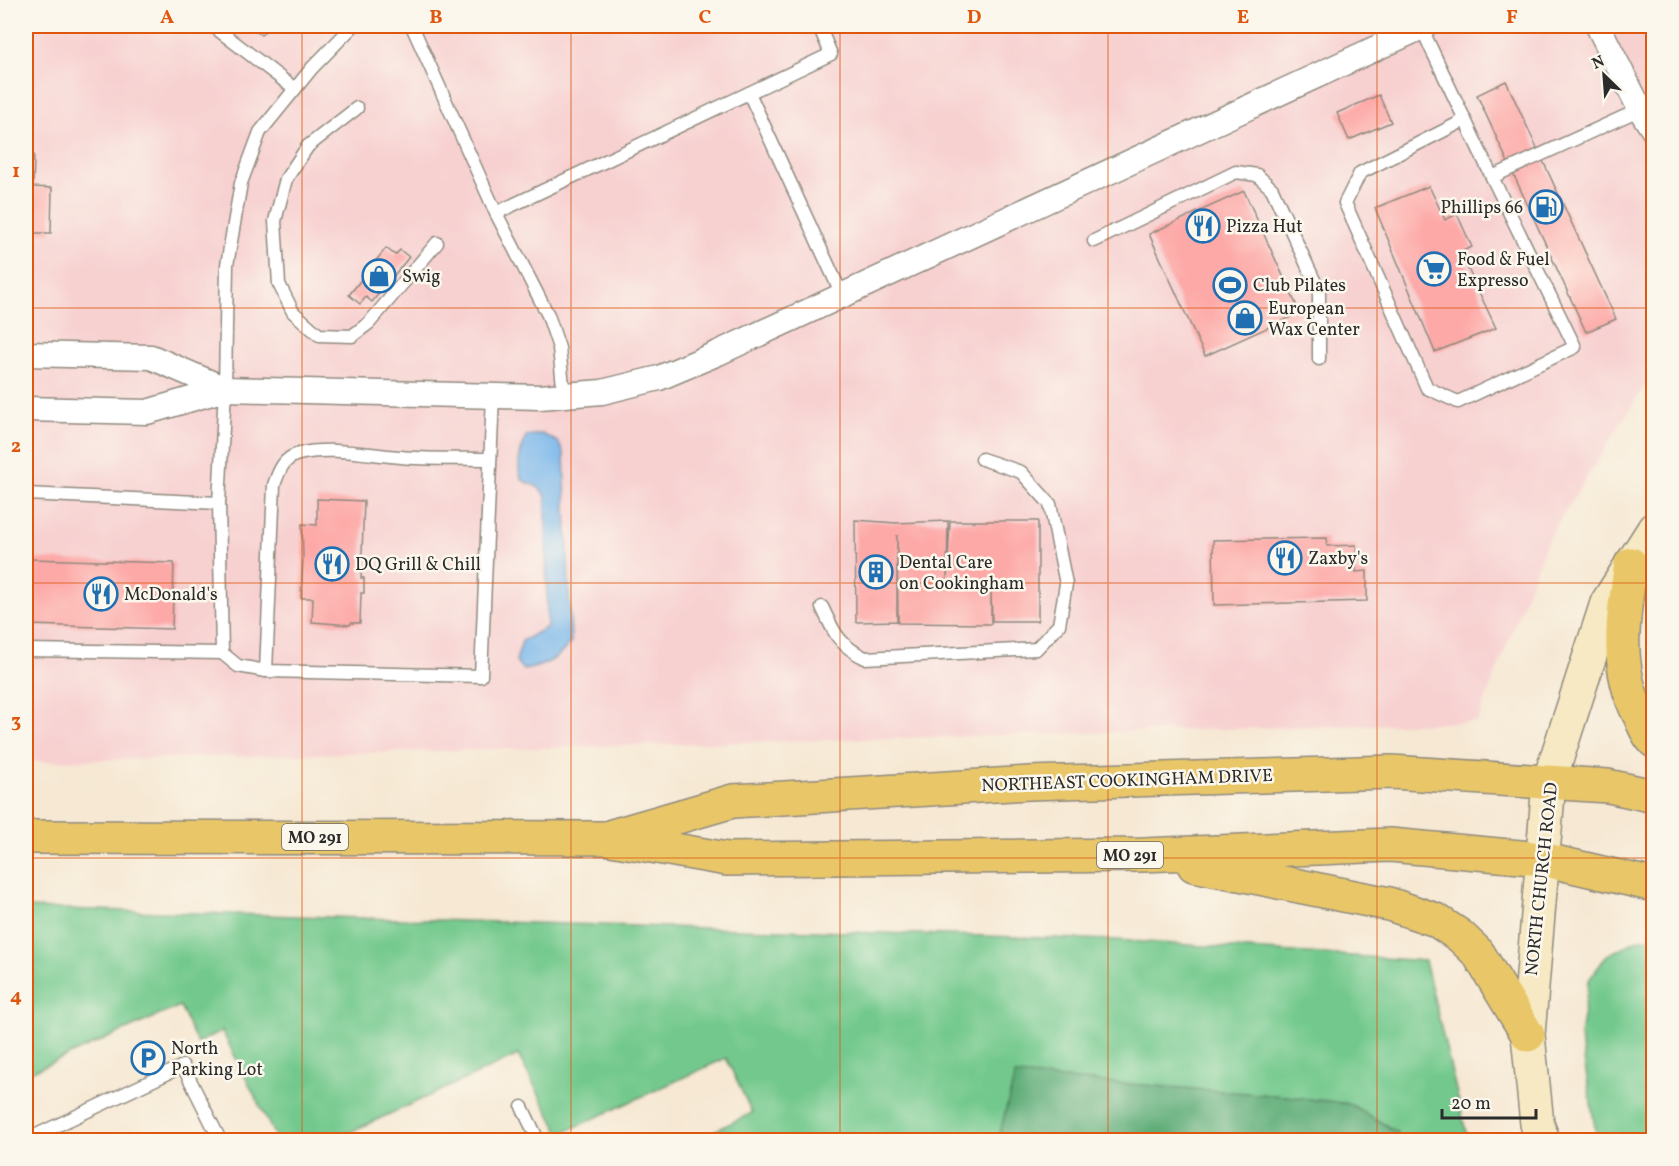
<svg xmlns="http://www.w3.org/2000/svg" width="1679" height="1166" font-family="Vollkorn,serif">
	<rect width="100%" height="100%" fill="#fbf7ec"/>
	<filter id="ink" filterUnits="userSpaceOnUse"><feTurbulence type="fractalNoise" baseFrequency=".0167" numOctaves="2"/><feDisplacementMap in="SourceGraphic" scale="12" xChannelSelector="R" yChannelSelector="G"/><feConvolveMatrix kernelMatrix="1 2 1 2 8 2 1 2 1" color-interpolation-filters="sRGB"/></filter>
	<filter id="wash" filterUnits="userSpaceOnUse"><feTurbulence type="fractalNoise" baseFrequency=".008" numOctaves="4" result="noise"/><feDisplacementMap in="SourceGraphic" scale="24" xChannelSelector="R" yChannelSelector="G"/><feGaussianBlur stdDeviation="1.35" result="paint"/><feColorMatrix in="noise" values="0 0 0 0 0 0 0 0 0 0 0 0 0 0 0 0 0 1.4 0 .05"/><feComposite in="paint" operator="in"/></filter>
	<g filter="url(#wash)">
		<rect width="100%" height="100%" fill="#f6e8d3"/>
		<polygon fill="#f7d0d0" points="26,26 1653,26 1653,373 1548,538 1477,722 26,762"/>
		<g fill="#73c98d" stroke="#4f7a5c" stroke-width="1.5">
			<polygon points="26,908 1116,940 1425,961 1468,1140 1399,1140 1397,1132 1350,1104 1284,1096 1015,1076 998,1140 695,1140 752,1113 726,1058 560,1134 518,1055 333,1140 277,1140 222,1031 197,1043 180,1006 26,1074"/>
			<polygon points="1653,938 1653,1140 1597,1140 1580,1035 1589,980 1607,955 1640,939"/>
		</g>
		<polygon fill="#5ead78" stroke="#446c52" stroke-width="1.5" points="1015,1075 1284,1096 1350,1104 1397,1132 1399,1140 998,1140"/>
		<path fill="#77b5ea" stroke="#51708a" stroke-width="1.5" d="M542 434 558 442 564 454 571 642C557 660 545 666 523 670L516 661 522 641 547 627 546 496 538 487 522 480C515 466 521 450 526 436Z"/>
		<g id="blocks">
			<g fill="#fda9a7">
				<polygon points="250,26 270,26 261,35"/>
				<polygon points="1506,81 1616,319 1586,332 1477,95"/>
				<polygon points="1379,95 1391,122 1349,140 1337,113"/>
				<polygon points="26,155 34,155 33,187 52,188 51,233 32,233 31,288 26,288"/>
				<polygon points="1429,186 1445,220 1457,214 1472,247 1460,252 1496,328 1435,352 1375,208"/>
				<polygon points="1244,191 1300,313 1205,356 1149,234"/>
				<polygon points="386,248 395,255 400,250 409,257 372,302 366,297 360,304 349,295"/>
				<polygon points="317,499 364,501 361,578 364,578 364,593 361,593 360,623 351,623 350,625 312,622 313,598 301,598 303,558 302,524 317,525"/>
				<polygon points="855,520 896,523 948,521 947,579 950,521 1038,521 1038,621 992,621 991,592 991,624 898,623 897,535 897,621 856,622"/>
				<polygon points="1327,538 1327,546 1356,545 1356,572 1367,571 1367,601 1214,605 1213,540"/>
				<polygon points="29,559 174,563 172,629 28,625"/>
			</g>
		</g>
	</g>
	<g filter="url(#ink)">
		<use href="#blocks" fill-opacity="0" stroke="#908a7f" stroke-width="1.5"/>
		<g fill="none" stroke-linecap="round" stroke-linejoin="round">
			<g stroke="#908a7f" stroke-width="15">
				<g id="lane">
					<polyline points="213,26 295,89"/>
					<polyline points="412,26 496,213 831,54 819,26"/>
					<polyline points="1421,27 1492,177 1654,103"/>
					<polyline points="749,93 842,295"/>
					<polyline points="357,108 308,146 286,179 275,221 279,284 293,312 319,335 352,336 369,323 437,243"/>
					<polyline points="1465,120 1360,173 1345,203 1427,388 1458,402 1575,347 1492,177"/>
					<polyline points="496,213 548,315 559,348 564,395"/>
					<polyline points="1094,241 1236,172 1257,175 1272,189 1319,291 1319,359"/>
					<polyline points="26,494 219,503"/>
					<path d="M822 607C834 633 839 645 865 658L1036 649 1059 625 1066 584 1050 504 1021 472 982 459"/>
					<polyline points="26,650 222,653 219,503 225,389 227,265 241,183 260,132 312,68 353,26"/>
					<polyline points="222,653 238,666 266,671 481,676 493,396"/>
					<path d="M266 671 274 485C279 471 283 458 299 454 329 446 371 455 401 457 431 460 461 458 490 459"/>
					<polyline points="522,1107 538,1140"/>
					<polyline points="26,1140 183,1066 220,1140"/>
				</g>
			</g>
			<g stroke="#908a7f" stroke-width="27">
				<g id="street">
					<polyline points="1598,26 1640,109 1654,131"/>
					<polyline points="26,354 151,357 225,389"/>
					<polyline points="26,409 147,412 225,389 540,397 602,392 659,378 718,353 1424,26"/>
				</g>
			</g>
			<g stroke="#908a7f" stroke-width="36">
				<polyline id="secondary" points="1543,1140 1537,1124 1528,1035 1549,782 1607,603 1654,529"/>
			</g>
			<g stroke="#908a7f" stroke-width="36">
				<g id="primary">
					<path d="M1631 564C1623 616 1614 668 1640 716 1644 725 1647 734 1654 741"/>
					<polyline points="612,836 733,801 1029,783 1391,772 1608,786 1654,796"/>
					<polyline points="26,837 605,838 727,859 1142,855 1390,845 1542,859 1654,885"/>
					<polyline points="1194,865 1389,904 1436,920 1460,936 1478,953 1528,1035"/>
				</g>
			</g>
			<use href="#lane" stroke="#fff" stroke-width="12"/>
			<use href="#street" stroke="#fff" stroke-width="24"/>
			<use href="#secondary" stroke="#f6e9c3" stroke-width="33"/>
			<use href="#primary" stroke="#e9c769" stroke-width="33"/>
		</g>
	</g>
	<path fill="none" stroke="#df570e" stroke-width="1.5" stroke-opacity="0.55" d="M302 26V1140M571 26V1140M840 26V1140M1108 26V1140M1377 26V1140M26 308H1654M26 583H1654M26 858H1654"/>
	<defs>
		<g id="fuel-ring" transform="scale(1.725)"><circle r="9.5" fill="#fbf7ec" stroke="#1f6fb2" stroke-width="1.5"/><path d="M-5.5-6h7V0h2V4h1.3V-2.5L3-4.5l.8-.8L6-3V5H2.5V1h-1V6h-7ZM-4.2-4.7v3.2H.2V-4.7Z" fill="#1f6fb2"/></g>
		<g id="restaurant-ring" transform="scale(1.725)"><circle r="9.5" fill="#fbf7ec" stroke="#1f6fb2" stroke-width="1.5"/><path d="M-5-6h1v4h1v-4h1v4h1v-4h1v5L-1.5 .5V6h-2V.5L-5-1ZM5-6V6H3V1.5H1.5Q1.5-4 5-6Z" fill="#1f6fb2"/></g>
		<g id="supermarket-ring" transform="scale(1.725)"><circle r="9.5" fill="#fbf7ec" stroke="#1f6fb2" stroke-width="1.5"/><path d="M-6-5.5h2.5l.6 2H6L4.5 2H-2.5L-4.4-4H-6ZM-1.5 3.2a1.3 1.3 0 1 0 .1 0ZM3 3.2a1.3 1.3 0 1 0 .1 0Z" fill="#1f6fb2"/></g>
		<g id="shop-ring" transform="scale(1.725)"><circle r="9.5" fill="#fbf7ec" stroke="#1f6fb2" stroke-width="1.5"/><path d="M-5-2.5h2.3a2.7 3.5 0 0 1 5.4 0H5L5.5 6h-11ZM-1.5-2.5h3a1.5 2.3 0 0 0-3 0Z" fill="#1f6fb2"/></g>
		<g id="stadium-ring" transform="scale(1.725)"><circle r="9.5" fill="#fbf7ec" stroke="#1f6fb2" stroke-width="1.5"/><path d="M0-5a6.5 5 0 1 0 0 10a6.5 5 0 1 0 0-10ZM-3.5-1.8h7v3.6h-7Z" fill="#1f6fb2"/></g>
		<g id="building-ring" transform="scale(1.725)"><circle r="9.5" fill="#fbf7ec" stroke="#1f6fb2" stroke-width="1.5"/><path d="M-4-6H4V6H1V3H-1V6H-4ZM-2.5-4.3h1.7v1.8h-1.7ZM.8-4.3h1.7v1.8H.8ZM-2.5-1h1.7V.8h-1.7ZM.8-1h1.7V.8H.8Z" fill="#1f6fb2"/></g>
		<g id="parking-ring" transform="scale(1.725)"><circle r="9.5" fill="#fbf7ec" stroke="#1f6fb2" stroke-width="1.5"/><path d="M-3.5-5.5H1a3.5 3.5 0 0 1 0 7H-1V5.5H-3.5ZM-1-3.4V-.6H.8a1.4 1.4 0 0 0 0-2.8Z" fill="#1f6fb2"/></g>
	</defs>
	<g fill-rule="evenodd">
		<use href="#fuel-ring" x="1546" y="207"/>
		<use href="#restaurant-ring" x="1203" y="226"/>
		<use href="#supermarket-ring" x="1434" y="269"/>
		<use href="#shop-ring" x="379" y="276"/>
		<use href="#stadium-ring" x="1230" y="285"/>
		<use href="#shop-ring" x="1245" y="318"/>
		<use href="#restaurant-ring" x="1285" y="558"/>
		<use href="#restaurant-ring" x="332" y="564"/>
		<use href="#building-ring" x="876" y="572"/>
		<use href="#restaurant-ring" x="101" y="594"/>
		<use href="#parking-ring" x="148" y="1058"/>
	</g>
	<g text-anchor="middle" stroke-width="5" stroke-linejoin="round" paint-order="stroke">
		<g fill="#fbf7ec" stroke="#696865" stroke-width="1.5">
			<rect x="282" y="824" width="66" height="26" rx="4.5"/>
			<rect x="1097" y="842" width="66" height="26" rx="4.5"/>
		</g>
		<g font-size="16" font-weight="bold" fill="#2b2b2b">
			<text x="315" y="843">MO 291</text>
			<text x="1130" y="861">MO 291</text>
		</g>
		<g font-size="18" fill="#2b2b2b" stroke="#fbf7ec" text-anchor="start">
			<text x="1523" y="213" text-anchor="end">Phillips 66</text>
			<text x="1226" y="232">Pizza Hut</text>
			<text x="1457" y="265">Food &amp; Fuel<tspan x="1457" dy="21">Expresso</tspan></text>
			<text x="402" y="282">Swig</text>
			<text x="1253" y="291">Club Pilates</text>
			<text x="1268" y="314">European<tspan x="1268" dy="21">Wax Center</tspan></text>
			<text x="1308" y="564">Zaxby's</text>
			<text x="899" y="568">Dental Care<tspan x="899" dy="21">on Cookingham</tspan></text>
			<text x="355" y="570">DQ Grill &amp; Chill</text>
			<text x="124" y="600">McDonald's</text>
			<text x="171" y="1054">North<tspan x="171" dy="21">Parking Lot</tspan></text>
		</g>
		<g font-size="18" fill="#2b2b2b" stroke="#fbf7ec">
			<text transform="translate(1127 780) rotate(-2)" y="6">NORTHEAST COOKINGHAM DRIVE</text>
			<text transform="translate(1541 879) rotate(-84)" y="6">NORTH CHURCH ROAD</text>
		</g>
	</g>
	<rect width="1679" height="1166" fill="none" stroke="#fbf7ec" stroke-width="66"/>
	<g transform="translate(1604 75) rotate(335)" stroke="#fbf7ec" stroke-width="4.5" paint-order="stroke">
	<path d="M0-4.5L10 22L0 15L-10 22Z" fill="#2b2b2b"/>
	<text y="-9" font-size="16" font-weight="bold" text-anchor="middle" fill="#2b2b2b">N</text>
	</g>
	<path d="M1442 1109v9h94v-9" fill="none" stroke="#2b2b2b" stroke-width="3"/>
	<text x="1451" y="1109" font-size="18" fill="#2b2b2b" stroke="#fbf7ec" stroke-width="4.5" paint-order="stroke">20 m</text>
	<rect x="33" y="33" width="1613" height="1100" fill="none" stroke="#df570e" stroke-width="2"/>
	<g font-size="20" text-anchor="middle" font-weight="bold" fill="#df570e">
		<text x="167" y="23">A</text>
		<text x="436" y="23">B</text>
		<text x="705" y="23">C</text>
		<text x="974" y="23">D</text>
		<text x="1243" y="23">E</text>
		<text x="1512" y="23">F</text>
		<text x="16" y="177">1</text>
		<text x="16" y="452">2</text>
		<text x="16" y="727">3</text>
		<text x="16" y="1002">4</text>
	</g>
</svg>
